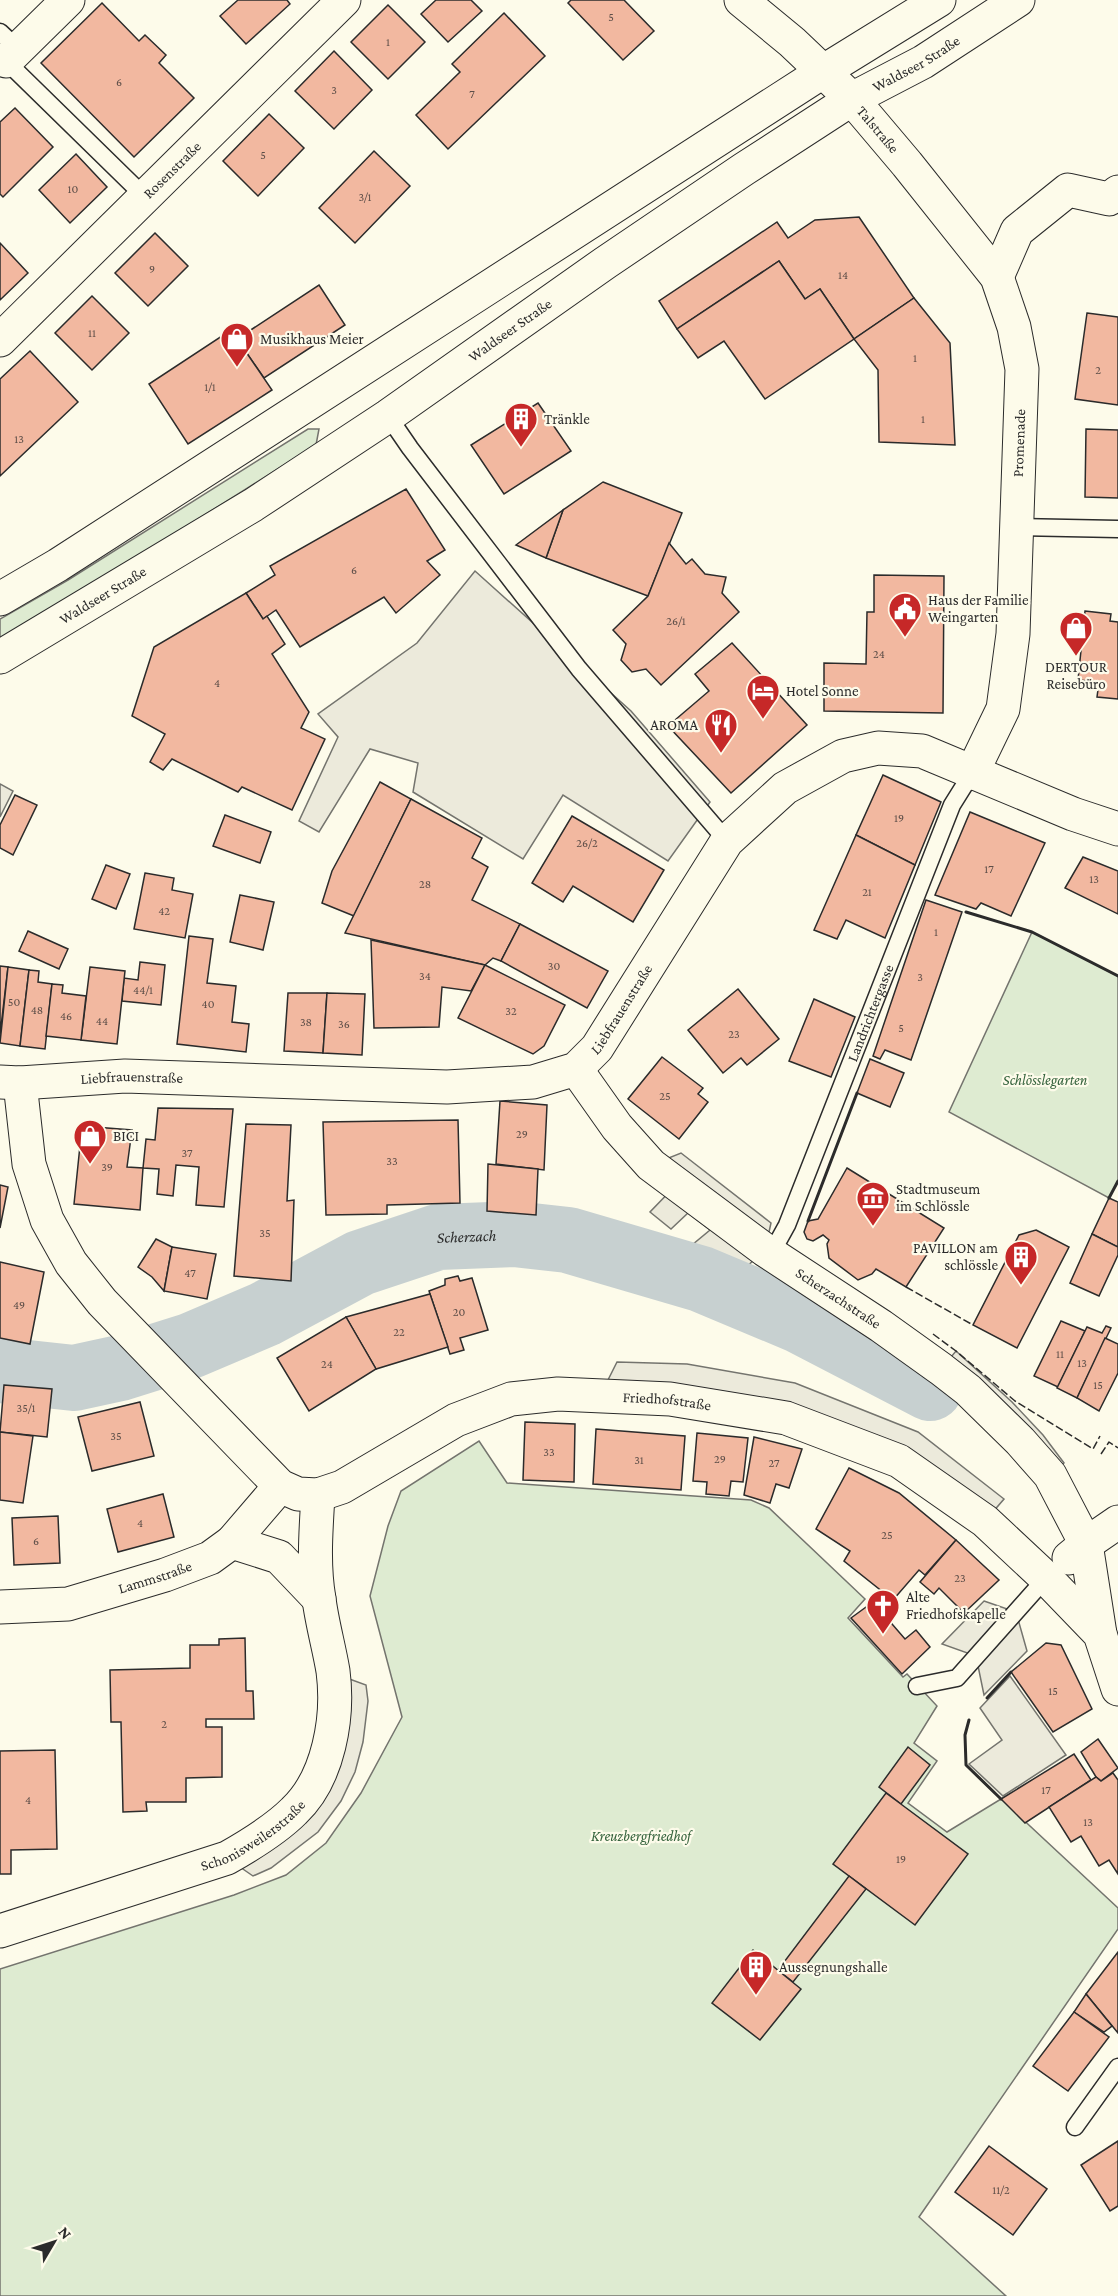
<svg xmlns="http://www.w3.org/2000/svg" width="1118" height="2296" font-family="'Crimson Pro',serif">
	<rect width="100%" height="100%" fill="#fdfbea"/>
	<g fill="#deebd1" stroke="#74746e" stroke-width="1.5">
		<polygon points="308,429 319,429 316,445 74,597 0,639 0,619 68,580"/>
		<polygon points="1032,932 1118,976 1118,1181 1109,1198 949,1112"/>
		<polygon points="479,1441 507,1483 751,1500 769,1508 865,1599 848,1618 903,1677 907,1674 937,1706 914,1743 937,1761 908,1803 947,1832 1001,1799 1118,1908 1118,1929 919,2217 1006,2296 0,2296 0,1969 234,1895 286,1875 326,1843 361,1793 402,1717 370,1596 388,1526 401,1491"/>
	</g>
	<g fill="#eceadb" stroke="#74746e" stroke-width="1.5">
		<polygon points="475,571 631,711 710,802 668,861 563,795 523,859 413,792 418,763 370,749 319,832 299,821 338,737 318,714 417,643"/>
		<polygon points="0,784 13,791 0,817"/>
		<polygon points="681,1153 771,1223 765,1250 734,1278 692,1245 710,1230 688,1213 671,1229 650,1212 676,1185 651,1165"/>
		<polygon points="956,1351 1012,1402 1043,1435 1064,1463 1050,1475 941,1369"/>
		<polygon points="617,1362 687,1364 795,1383 918,1432 1004,1499 985,1521 786,1418 600,1396"/>
		<polygon points="984,1601 1016,1612 1027,1651 984,1695 976,1656 942,1644"/>
		<polygon points="333,1673 366,1685 368,1701 363,1742 355,1772 341,1801 318,1832 271,1868 253,1876 227,1858 295,1811"/>
		<polygon points="1010,1676 1066,1755 1003,1796 969,1764 1002,1740 980,1708"/>
	</g>
	<g fill="none" stroke-linecap="round" stroke-linejoin="round">
		<path stroke="#c7d0d0" stroke-width="66" id="s1" d="M0 1370 74 1378 120 1368 190 1346 265 1314 360 1263 438 1237 514 1234 568 1240 701 1279 799 1320 930 1388"/>
	</g>
	<g fill="#f2b8a0" stroke="#2b2b2b" stroke-width="1.5">
		<polygon points="238,0 287,0 290,4 246,44 220,16"/>
		<polygon points="436,0 471,0 482,11 448,42 421,14"/>
		<polygon points="571,0 624,0 654,31 623,60 568,3"/>
		<polygon points="102,3 139,41 145,35 166,55 159,63 194,98 134,157 41,63"/>
		<polygon points="388,5 425,42 388,79 351,42"/>
		<polygon points="504,13 545,56 448,149 416,115 460,72 452,64"/>
		<polygon points="334,51 372,90 334,129 295,91"/>
		<polygon points="15,108 53,147 3,197 0,194 0,122"/>
		<polygon points="269,114 304,148 258,196 223,161"/>
		<polygon points="374,151 410,186 355,243 319,208"/>
		<polygon points="76,154 107,187 70,223 39,190"/>
		<polygon points="859,217 914,298 854,339 820,289 805,299 779,261 677,329 659,301 777,222 788,238 815,220"/>
		<polygon points="155,233 188,266 148,306 115,273"/>
		<polygon points="0,243 28,273 0,300"/>
		<polygon points="779,261 805,299 820,289 854,339 765,399 724,341 698,358 677,329"/>
		<polygon points="319,285 345,325 264,378 237,339"/>
		<polygon points="92,296 129,333 92,370 55,333"/>
		<polygon points="914,298 950,343 955,445 879,442 878,370 854,339"/>
		<polygon points="1087,313 1118,317 1118,405 1075,399"/>
		<polygon points="231,330 272,390 188,444 149,384"/>
		<polygon points="30,351 78,402 0,476 0,379"/>
		<polygon points="538,403 571,451 504,494 471,445"/>
		<polygon points="1086,429 1118,430 1118,498 1085,497"/>
		<polygon points="603,482 682,513 648,596 546,558 563,510"/>
		<polygon points="406,489 445,550 427,561 440,575 396,613 384,597 300,647 276,610 263,619 246,593 275,575 270,566"/>
		<polygon points="563,510 546,558 516,545"/>
		<polygon points="669,543 686,564 692,559 705,574 726,577 722,593 739,612 661,685 646,669 632,672 621,660 626,644 613,630 648,596"/>
		<polygon points="874,575 944,576 943,713 824,711 824,663 866,664 867,612 874,612"/>
		<polygon points="246,593 263,619 267,616 285,644 272,654 309,712 301,728 325,739 292,810 242,787 238,792 172,759 163,770 150,762 165,734 132,716 154,647"/>
		<polygon points="1085,611 1111,614 1110,621 1118,622 1118,699 1097,697 1099,682 1078,680"/>
		<polygon points="732,643 807,725 731,793 668,726 709,691 695,674"/>
		<polygon points="883,775 941,802 915,865 856,835"/>
		<polygon points="380,782 411,799 354,916 322,903 332,871"/>
		<polygon points="15,795 37,805 13,855 0,848 0,825"/>
		<polygon points="411,799 482,838 472,858 488,867 472,900 520,924 501,961 493,958 485,965 345,933"/>
		<polygon points="970,812 1045,843 1011,916 981,903 976,909 935,895"/>
		<polygon points="225,815 271,832 260,863 213,846"/>
		<polygon points="572,816 664,870 633,922 573,886 563,902 532,883"/>
		<polygon points="856,835 915,865 885,938 846,920 837,939 814,930"/>
		<polygon points="1083,857 1118,871 1118,914 1065,888"/>
		<polygon points="106,865 130,874 116,909 92,899"/>
		<polygon points="145,873 174,878 172,890 193,894 185,938 134,929"/>
		<polygon points="240,895 274,902 263,950 230,942"/>
		<polygon points="926,900 962,912 911,1060 885,1050 880,1059 873,1056"/>
		<polygon points="520,924 608,971 587,1008 501,961"/>
		<polygon points="28,931 68,949 59,969 19,951"/>
		<polygon points="189,936 213,939 207,983 236,986 232,1022 249,1024 246,1052 177,1044"/>
		<polygon points="371,940 485,965 471,991 442,987 439,1027 374,1028"/>
		<polygon points="140,962 165,965 161,1005 122,1001 124,978 138,980"/>
		<polygon points="485,965 565,1005 544,1046 533,1054 458,1018"/>
		<polygon points="0,966 8,967 0,1035"/>
		<polygon points="8,967 29,970 20,1046 0,1043"/>
		<polygon points="90,967 125,971 117,1044 81,1040"/>
		<polygon points="29,970 39,971 38,982 52,984 45,1049 20,1046"/>
		<polygon points="52,984 63,985 62,993 86,996 81,1040 46,1036"/>
		<polygon points="738,989 779,1039 747,1065 741,1058 723,1073 688,1030"/>
		<polygon points="288,993 327,993 323,1053 284,1051"/>
		<polygon points="327,993 365,994 362,1055 323,1053"/>
		<polygon points="814,999 855,1017 831,1077 789,1061"/>
		<polygon points="662,1057 703,1088 698,1094 708,1102 679,1139 628,1099"/>
		<polygon points="870,1059 904,1073 890,1107 857,1093"/>
		<polygon points="500,1101 547,1105 544,1170 496,1164"/>
		<polygon points="158,1108 233,1109 224,1207 196,1205 199,1167 176,1165 173,1196 157,1194 159,1169 143,1168 146,1139 155,1140"/>
		<polygon points="458,1120 460,1203 387,1205 387,1214 326,1215 323,1122"/>
		<polygon points="246,1124 291,1125 287,1201 294,1200 291,1281 234,1276"/>
		<polygon points="82,1126 132,1130 127,1167 143,1168 140,1210 74,1204"/>
		<polygon points="488,1164 538,1169 536,1215 487,1211"/>
		<polygon points="847,1168 944,1228 906,1287 876,1269 872,1274 858,1280 829,1258 827,1244 829,1240 823,1235 813,1241 807,1239 804,1232 808,1221 818,1219"/>
		<polygon points="0,1185 8,1187 0,1228"/>
		<polygon points="1109,1198 1118,1202 1118,1247 1092,1234"/>
		<polygon points="1036,1230 1069,1247 1017,1348 973,1325 1019,1235"/>
		<polygon points="1092,1234 1118,1247 1118,1255 1099,1296 1070,1283"/>
		<polygon points="156,1239 172,1247 164,1291 152,1277 138,1267"/>
		<polygon points="172,1247 216,1254 207,1299 164,1291"/>
		<polygon points="0,1262 44,1272 30,1344 0,1338"/>
		<polygon points="458,1276 460,1281 472,1278 488,1330 460,1338 464,1350 450,1354 429,1291 445,1285 445,1279"/>
		<polygon points="430,1294 448,1347 376,1369 346,1317"/>
		<polygon points="346,1317 376,1369 309,1411 277,1358"/>
		<polygon points="1061,1321 1085,1331 1058,1387 1034,1376"/>
		<polygon points="1106,1326 1111,1328 1077,1398 1057,1388 1087,1327 1102,1333"/>
		<polygon points="1105,1338 1118,1344 1118,1373 1099,1411 1077,1398"/>
		<polygon points="4,1385 52,1389 47,1437 0,1432"/>
		<polygon points="140,1402 154,1456 92,1471 78,1417"/>
		<polygon points="525,1422 575,1424 574,1482 523,1480"/>
		<polygon points="596,1429 685,1436 681,1490 593,1484"/>
		<polygon points="0,1432 33,1436 23,1503 0,1500"/>
		<polygon points="697,1433 748,1438 743,1482 731,1481 729,1496 706,1494 707,1482 693,1481"/>
		<polygon points="754,1437 802,1449 789,1488 776,1484 770,1503 744,1495"/>
		<polygon points="849,1468 899,1493 956,1540 925,1575 919,1570 893,1600 844,1561 850,1551 816,1529"/>
		<polygon points="163,1494 174,1537 118,1552 107,1509"/>
		<polygon points="58,1516 60,1563 14,1565 12,1518"/>
		<polygon points="956,1540 999,1580 964,1613 939,1588 934,1594 920,1582"/>
		<polygon points="873,1602 905,1639 916,1630 930,1647 902,1674 851,1618"/>
		<polygon points="245,1638 246,1691 253,1691 254,1719 206,1719 206,1727 222,1727 222,1777 186,1778 186,1802 146,1802 147,1811 123,1812 121,1722 111,1722 110,1670 190,1668 190,1645 219,1645 219,1639"/>
		<polygon points="1046,1643 1061,1645 1092,1709 1053,1732 1011,1672"/>
		<polygon points="1098,1739 1118,1768 1101,1781 1096,1777 1081,1752"/>
		<polygon points="908,1747 930,1765 901,1804 879,1787"/>
		<polygon points="55,1750 57,1849 11,1850 11,1874 0,1874 0,1751"/>
		<polygon points="1074,1754 1091,1780 1025,1823 1001,1799"/>
		<polygon points="1113,1773 1118,1780 1118,1874 1109,1860 1099,1866 1081,1836 1071,1842 1049,1807 1096,1777 1101,1781"/>
		<polygon points="886,1793 968,1854 915,1925 833,1864"/>
		<polygon points="849,1876 866,1889 793,1982 778,1970"/>
		<polygon points="753,1950 801,1989 760,2040 712,2003"/>
		<polygon points="1118,1952 1118,2033 1086,1994"/>
		<polygon points="1086,1994 1112,2026 1104,2032 1074,2012"/>
		<polygon points="1074,2012 1109,2037 1068,2091 1033,2066"/>
		<polygon points="1118,2141 1118,2206 1110,2211 1081,2165"/>
		<polygon points="989,2146 1047,2189 1013,2235 955,2192"/>
	</g>
	<g fill="none" stroke-linecap="round" stroke-linejoin="round">
		<g stroke="#2b2b2b" stroke-width="19">
			<g id="service">
				<polyline points="0,32 18,49"/>
				<polyline points="3,63 6,61 144,196"/>
				<polyline points="388,416 410,448 579,669 727,841"/>
				<polyline points="1016,527 1118,529"/>
				<path id="s2" d="M771 1254 787 1225 952 805 972 773"/>
				<polyline points="917,1686 957,1678 1046,1578"/>
				<polyline points="1075,2127 1118,2067"/>
			</g>
		</g>
		<g stroke="#2b2b2b" stroke-width="35">
			<g id="minor">
				<path id="s3" d="M741 0 792 42 852 99 907 164 997 277 1014 327 1022 369 1013 634 1003 709 972 773"/>
				<polyline points="6,61 68,0"/>
				<polyline points="997,277 1017,231 1068,190 1109,199 1118,192"/>
				<path id="s4" d="M0 340 344 0"/>
				<path id="s5" d="M576 1069 617 1127 651 1165 765 1250 881 1326 941 1369 968 1390 1020 1441 1050 1475 1086 1544 1100 1634"/>
				<path id="s6" d="M0 1082 20 1083 125 1076 447 1087 533 1082 576 1069 597 1048 727 841 785 788 843 756 878 748 922 751 1073 814 1118 829"/>
				<path id="s7" d="M20 1083 29 1164 47 1220 71 1263 102 1302 280 1486 298 1494 318 1495 342 1487 456 1420 511 1399 558 1394 670 1399 786 1418 899 1461 985 1521 1046 1578 1100 1634 1118 1689"/>
				<polyline points="232,1542 279,1557 319,1599"/>
				<polyline points="1069,1558 1086,1544 1118,1522"/>
				<path id="s8" d="M0 1607 68 1604 165 1575 210 1558 232 1542 280 1486"/>
				<path id="s9" d="M0 1931 227 1858C250 1845 275 1830 294 1811 329 1778 339 1717 333 1671 329 1647 322 1623 319 1599 313 1564 316 1530 318 1495"/>
			</g>
		</g>
		<g stroke="#2b2b2b" stroke-width="35">
			<g id="secondary">
				<polyline points="0,599 58,565 824,71 939,0"/>
				<path id="s10" d="M0 657 253 505 388 416 605 263 744 169 852 99 923 62 1018 0"/>
			</g>
		</g>
		<use href="#service" stroke="#fdfbea" stroke-width="16"/>
		<use href="#minor" stroke="#fdfbea" stroke-width="33"/>
		<use href="#secondary" stroke="#fdfbea" stroke-width="33"/>
		<g stroke="#2b2b2b" stroke-width="1.5" stroke-dasharray="8 3" stroke-linecap="butt">
			<polyline points="906,1287 973,1325"/>
			<polyline points="933,1334 956,1351 1015,1401 1093,1449 1100,1436"/>
			<polyline points="1101,1454 1109,1442 1118,1448"/>
		</g>
		<g stroke="#2b2b2b" stroke-width="3">
			<polyline points="966,912 1032,932 1118,976"/>
			<polyline points="1109,1198 1118,1181"/>
			<polyline points="808,1221 857,1093"/>
			<polyline points="987,1698 1011,1672"/>
			<polyline points="969,1720 965,1735 966,1765 1001,1799"/>
		</g>
	</g>
	<defs>
		<g id="shop-pin" transform="scale(1.725)"><path d="M0 17L-7.5 6A9.5 9.5 0 1 1 7.5 6Z" fill="#c62828" stroke="#fdfbea"/><path d="M-5-2.5h2.3a2.7 3.5 0 0 1 5.4 0H5L5.5 6h-11ZM-1.5-2.5h3a1.5 2.3 0 0 0-3 0Z" fill="#fff"/></g>
		<g id="building-pin" transform="scale(1.725)"><path d="M0 17L-7.5 6A9.5 9.5 0 1 1 7.5 6Z" fill="#c62828" stroke="#fdfbea"/><path d="M-4-6H4V6H1V3H-1V6H-4ZM-2.5-4.3h1.7v1.8h-1.7ZM.8-4.3h1.7v1.8H.8ZM-2.5-1h1.7V.8h-1.7ZM.8-1h1.7V.8H.8Z" fill="#fff"/></g>
		<g id="civic-pin" transform="scale(1.725)"><path d="M0 17L-7.5 6A9.5 9.5 0 1 1 7.5 6Z" fill="#c62828" stroke="#fdfbea"/><path d="M-.6-6.5H3V-4.5H.6V-3L4-1V1h2V6H-6V1h2V-1L-.6-3ZM-1.2 2.5V6h2.4V2.5Z" fill="#fff"/></g>
		<g id="hotel-pin" transform="scale(1.725)"><path d="M0 17L-7.5 6A9.5 9.5 0 1 1 7.5 6Z" fill="#c62828" stroke="#fdfbea"/><path d="M-6-4.5h1.5V1H6V5H4.5V3h-9V5H-6ZM-4 0a1.8 1.8 0 1 1 3.6 0ZM.5 0V-2.5h3Q6-2.5 6 0Z" fill="#fff"/></g>
		<g id="restaurant-pin" transform="scale(1.725)"><path d="M0 17L-7.5 6A9.5 9.5 0 1 1 7.5 6Z" fill="#c62828" stroke="#fdfbea"/><path d="M-5-6h1v4h1v-4h1v4h1v-4h1v5L-1.5 .5V6h-2V.5L-5-1ZM5-6V6H3V1.5H1.5Q1.5-4 5-6Z" fill="#fff"/></g>
		<g id="museum-pin" transform="scale(1.725)"><path d="M0 17L-7.5 6A9.5 9.5 0 1 1 7.5 6Z" fill="#c62828" stroke="#fdfbea"/><path d="M0-6L6-3V-2H-6V-3ZM-5-1h2V3h-2ZM-1-1h2V3h-2ZM3-1h2V3H3ZM-6 4H6V6H-6Z" fill="#fff"/></g>
		<g id="church-pin" transform="scale(1.725)"><path d="M0 17L-7.5 6A9.5 9.5 0 1 1 7.5 6Z" fill="#c62828" stroke="#fdfbea"/><path d="M-1.2-6h2.4v3.5h3.3v2.4h-3.3V6h-2.4V-.1h-3.3v-2.4h3.3Z" fill="#fff"/></g>
	</defs>
	<g fill-rule="evenodd">
		<use href="#shop-pin" x="237" y="339"/>
		<use href="#building-pin" x="521" y="419"/>
		<use href="#civic-pin" x="905" y="609"/>
		<use href="#shop-pin" x="1076" y="628"/>
		<use href="#hotel-pin" x="763" y="691"/>
		<use href="#restaurant-pin" x="721" y="725"/>
		<use href="#shop-pin" x="90" y="1136"/>
		<use href="#museum-pin" x="873" y="1198"/>
		<use href="#building-pin" x="1021" y="1257"/>
		<use href="#church-pin" x="883" y="1606"/>
		<use href="#building-pin" x="756" y="1967"/>
	</g>
	<g text-anchor="middle" stroke-width="4.5" stroke-linejoin="round" paint-order="stroke">
		<g font-size="12" fill="#5d4e48">
			<text x="611" y="21">5</text>
			<text x="388" y="46">1</text>
			<text x="119" y="86">6</text>
			<text x="334" y="94">3</text>
			<text x="472" y="98">7</text>
			<text x="263" y="159">5</text>
			<text x="73" y="193">10</text>
			<text x="365" y="201">3/1</text>
			<text x="152" y="273">9</text>
			<text x="843" y="279">14</text>
			<text x="92" y="337">11</text>
			<text x="915" y="362">1</text>
			<text x="1098" y="374">2</text>
			<text x="210" y="391">1/1</text>
			<text x="923" y="423">1</text>
			<text x="19" y="443">13</text>
			<text x="354" y="574">6</text>
			<text x="676" y="625">26/1</text>
			<text x="879" y="658">24</text>
			<text x="217" y="687">4</text>
			<text x="899" y="822">19</text>
			<text x="587" y="847">26/2</text>
			<text x="989" y="873">17</text>
			<text x="1094" y="883">13</text>
			<text x="425" y="888">28</text>
			<text x="867" y="896">21</text>
			<text x="164" y="915">42</text>
			<text x="936" y="936">1</text>
			<text x="554" y="970">30</text>
			<text x="425" y="980">34</text>
			<text x="920" y="981">3</text>
			<text x="143" y="994">44/1</text>
			<text x="14" y="1006">50</text>
			<text x="208" y="1008">40</text>
			<text x="37" y="1014">48</text>
			<text x="511" y="1015">32</text>
			<text x="66" y="1020">46</text>
			<text x="102" y="1025">44</text>
			<text x="306" y="1026">38</text>
			<text x="344" y="1028">36</text>
			<text x="901" y="1032">5</text>
			<text x="734" y="1038">23</text>
			<text x="665" y="1100">25</text>
			<text x="522" y="1138">29</text>
			<text x="187" y="1157">37</text>
			<text x="392" y="1165">33</text>
			<text x="107" y="1171">39</text>
			<text x="265" y="1237">35</text>
			<text x="190" y="1277">47</text>
			<text x="19" y="1309">49</text>
			<text x="459" y="1316">20</text>
			<text x="399" y="1336">22</text>
			<text x="1060" y="1358">11</text>
			<text x="1082" y="1367">13</text>
			<text x="327" y="1368">24</text>
			<text x="1098" y="1389">15</text>
			<text x="26" y="1412">35/1</text>
			<text x="116" y="1440">35</text>
			<text x="549" y="1456">33</text>
			<text x="720" y="1463">29</text>
			<text x="639" y="1464">31</text>
			<text x="774" y="1467">27</text>
			<text x="140" y="1527">4</text>
			<text x="887" y="1539">25</text>
			<text x="36" y="1545">6</text>
			<text x="960" y="1582">23</text>
			<text x="1053" y="1695">15</text>
			<text x="164" y="1728">2</text>
			<text x="1046" y="1794">17</text>
			<text x="28" y="1804">4</text>
			<text x="1088" y="1826">13</text>
			<text x="901" y="1863">19</text>
			<text x="1001" y="2194">11/2</text>
		</g>
		<g font-size="15" fill="#2b2b2b" stroke="#fdfbea">
			<text dy="5" stroke="none"><textPath href="#s10" startOffset="1092">Waldseer Straße</textPath></text>
			<text dy="5" stroke="none"><textPath href="#s3" startOffset="189">Talstraße</textPath></text>
			<text dy="5" stroke="none"><textPath href="#s4" startOffset="242">Rosenstraße</textPath></text>
			<text dy="5" stroke="none"><textPath href="#s10" startOffset="606">Waldseer Straße</textPath></text>
			<text transform="translate(1019 443) rotate(-88)" y="5">Promenade</text>
			<text dy="5" stroke="none"><textPath href="#s10" startOffset="120">Waldseer Straße</textPath></text>
			<text dy="5" stroke="none"><textPath href="#s6" startOffset="654">Liebfrauenstraße</textPath></text>
			<text dy="5" stroke="none"><textPath href="#s2" startOffset="261">Landrichtergasse</textPath></text>
			<text dy="5" stroke="none"><textPath href="#s6" startOffset="132">Liebfrauenstraße</textPath></text>
			<text dy="5" stroke="none"><textPath href="#s5" startOffset="352">Scherzachstraße</textPath></text>
			<text dy="5" stroke="none"><textPath href="#s7" startOffset="908">Friedhofstraße</textPath></text>
			<text dy="5" stroke="none"><textPath href="#s8" startOffset="159">Lammstraße</textPath></text>
			<text dy="5" stroke="none"><textPath href="#s9" startOffset="272">Schonisweilerstraße</textPath></text>
		</g>
		<g font-size="15" fill="#2b2b2b" stroke="#fdfbea" text-anchor="start">
			<text x="260" y="344">Musikhaus Meier</text>
			<text x="544" y="424">Tränkle</text>
			<text x="928" y="605">Haus der Familie<tspan x="928" dy="17">Weingarten</tspan></text>
			<text x="1076" y="672" text-anchor="middle">DERTOUR<tspan x="1076" dy="17">Reisebüro</tspan></text>
			<text x="786" y="696">Hotel Sonne</text>
			<text x="698" y="730" text-anchor="end">AROMA</text>
			<text x="113" y="1141">BICI</text>
			<text x="896" y="1194">Stadtmuseum<tspan x="896" dy="17">im Schlössle</tspan></text>
			<text x="998" y="1253" text-anchor="end">PAVILLON am<tspan x="998" dy="17">schlössle</tspan></text>
			<text x="906" y="1602">Alte<tspan x="906" dy="17">Friedhofskapelle</tspan></text>
			<text x="779" y="1972">Aussegnungshalle</text>
		</g>
		<g font-size="15" font-style="italic" fill="#34623c" stroke="#fdfbea">
			<text x="1045" y="1085">Schlösslegarten</text>
			<text x="641" y="1841">Kreuzbergfriedhof</text>
		</g>
		<g font-size="16" font-style="italic" fill="#2b2b2b" stroke="#fdfbea">
			<text dy="6" stroke="none"><textPath href="#s1" startOffset="495">Scherzach</textPath></text>
		</g>
	</g>
	<g transform="translate(54 2242) rotate(51)" stroke="#fdfbea" stroke-width="4.5" paint-order="stroke">
	<path d="M0-4.5L10 22L0 15L-10 22Z" fill="#2b2b2b"/>
	<text y="-9" font-size="16" font-weight="bold" text-anchor="middle" fill="#2b2b2b">N</text>
	</g>
</svg>
